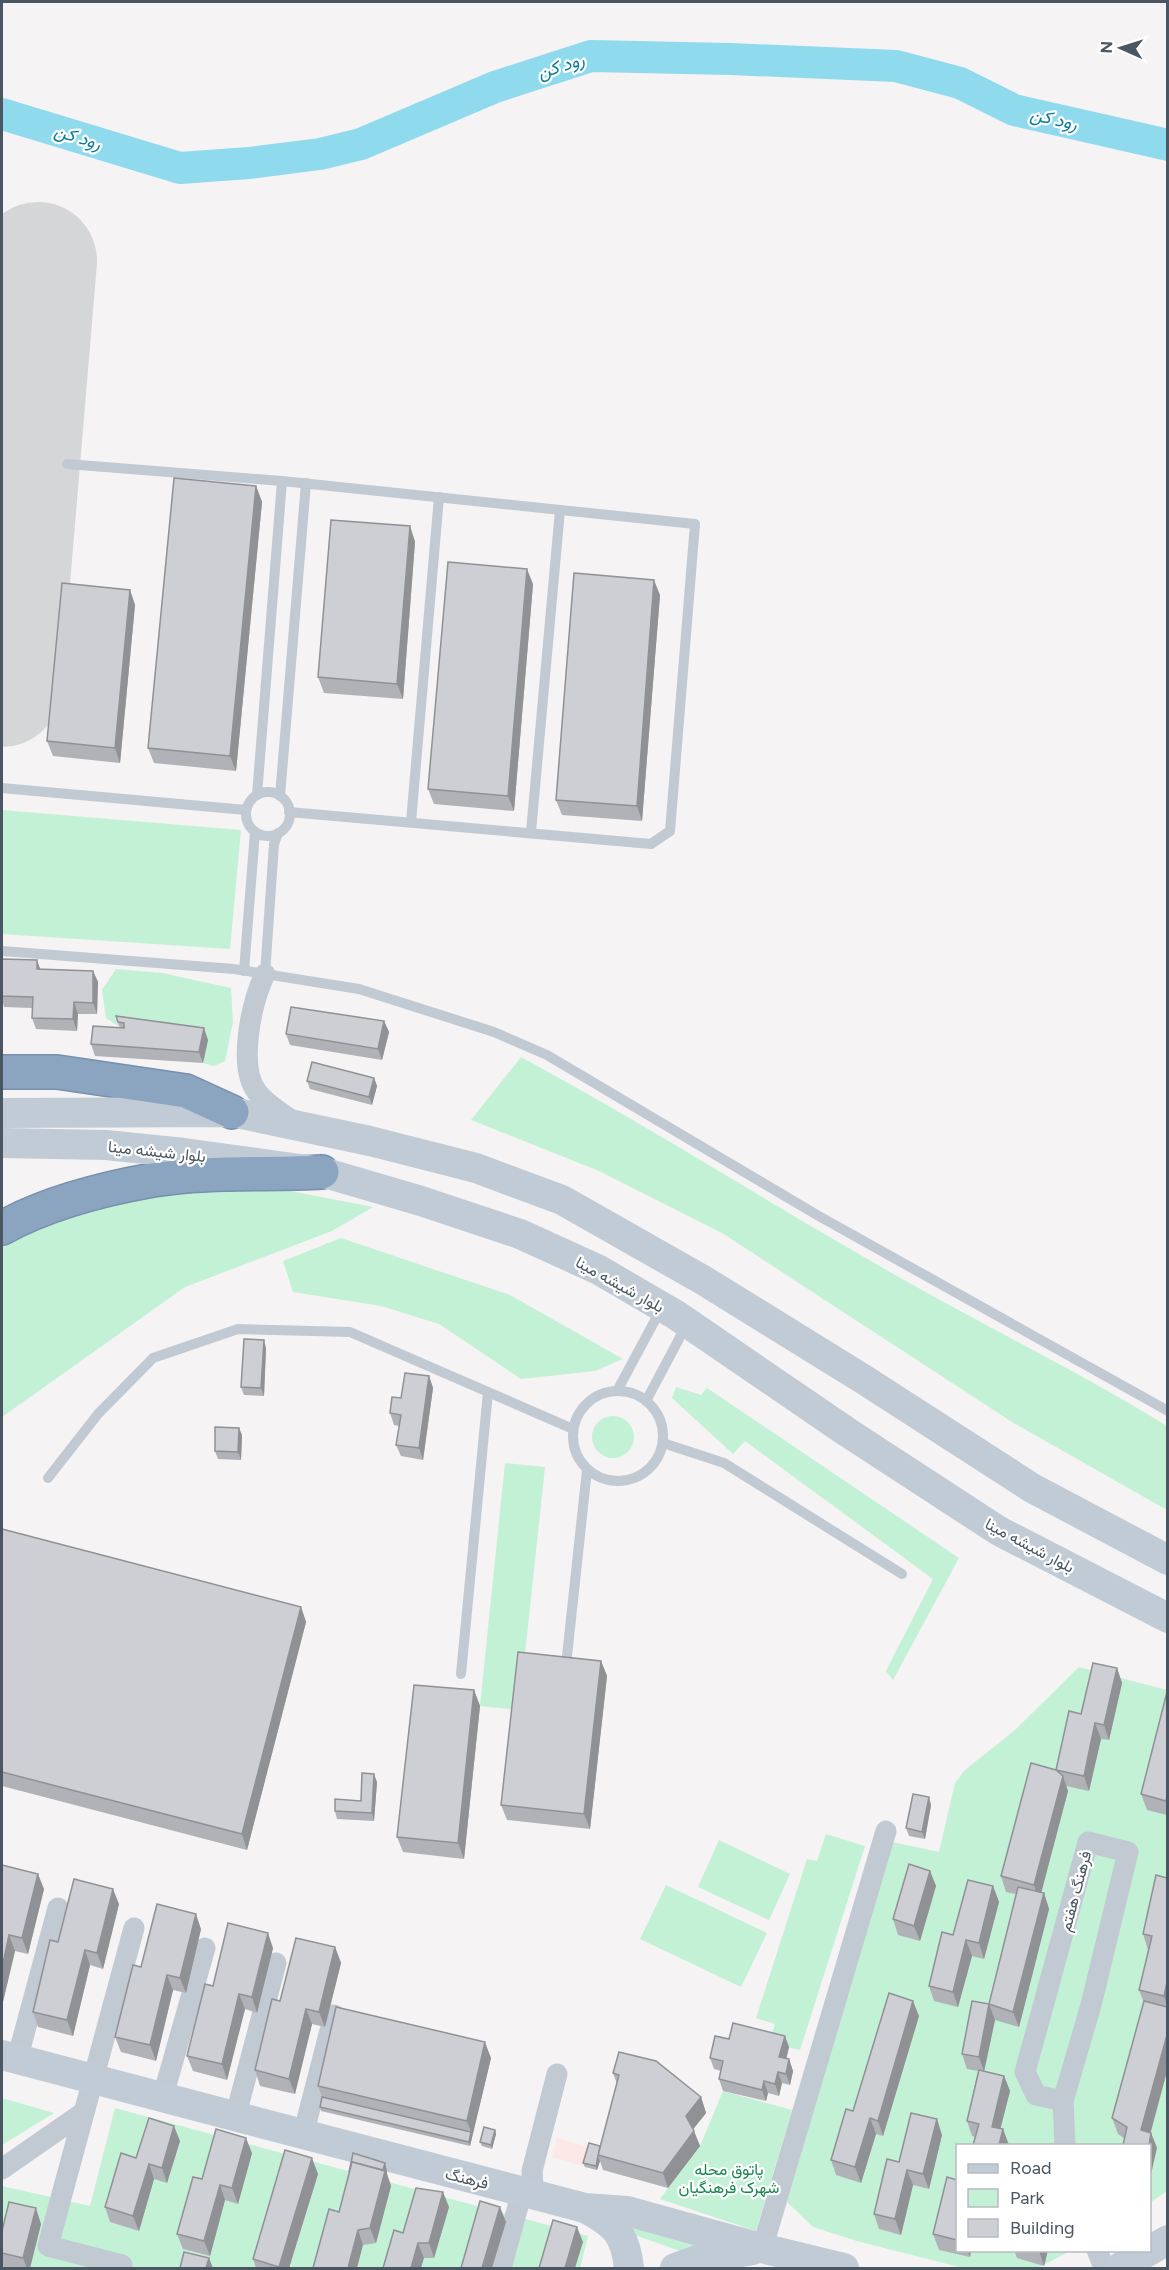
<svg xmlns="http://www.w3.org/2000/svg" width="1169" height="2270" font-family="Figtree,Vazirmatn,sans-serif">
	<rect width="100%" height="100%" fill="#f5f3f3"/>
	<polygon fill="#fce8e6" points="557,2138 602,2151 597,2170 552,2157"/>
	<g fill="#c3f1d5">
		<polygon points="2,810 241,830 230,949 2,934"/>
		<polygon points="116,969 162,973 231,988 233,1022 225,1061 214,1066 203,1063 208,1040 120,1027 106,1018 102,990"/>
		<path d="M521 1057C654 1129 781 1211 913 1285 998 1333 1085 1375 1167 1426V1510L1012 1422 722 1233 599 1171 471 1120Z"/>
		<polygon points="280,1189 373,1207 332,1231 185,1287 2,1417 2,1238 128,1192"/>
		<polygon points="341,1238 510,1295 623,1359 595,1371 521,1379 439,1324 381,1306 293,1292 283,1261"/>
		<polygon points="676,1387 701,1395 707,1388 959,1558 893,1680 886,1671 933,1579 745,1441 733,1454 672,1398"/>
		<circle cx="613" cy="1437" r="21"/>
		<polygon points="505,1463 545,1467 519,1710 480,1706"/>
		<polygon points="1079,1667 1167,1690 1167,2191 1150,2203 1150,2146 958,2146 958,2250 1070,2251 1038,2268 963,2268 857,2241 813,2227 787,2202 892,1842 939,1852 955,1783 965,1770 1015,1730"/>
		<polygon points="826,1834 865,1846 800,2050 769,2043 775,2024 756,2018 807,1859 817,1861"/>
		<polygon points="719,1840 790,1874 769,1920 698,1887"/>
		<polygon points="666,1885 767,1933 741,1987 640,1939"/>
		<polygon points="723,2091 792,2110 756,2231 660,2199 700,2146"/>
		<polygon points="2,2098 54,2113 2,2145"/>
		<polygon points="115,2108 588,2236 580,2268 2,2268 2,2186 90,2206"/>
		<polygon points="638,2218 731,2244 683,2252 629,2233"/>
	</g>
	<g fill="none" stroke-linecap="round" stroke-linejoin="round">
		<polyline stroke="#90daee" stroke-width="32" points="2,114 180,168 249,163 320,154 361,144 495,87 591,56 730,59 896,66 960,83 1014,110 1168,145"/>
		<polyline stroke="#d5d6d8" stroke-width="48" points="2,468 10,479 17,503"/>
		<polyline stroke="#d5d6d8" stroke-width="118" points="2,688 38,261"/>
		<g stroke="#7690ad" stroke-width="36">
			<g id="highway">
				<polyline points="2,1072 57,1072 186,1091 232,1112"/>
				<path d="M2 1228C47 1203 102 1189 153 1180 205 1171 268 1175 322 1172"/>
			</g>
		</g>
		<g stroke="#c1cad2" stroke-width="10">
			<polyline points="67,464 282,481 695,524 670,831 651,844 289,812"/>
			<polyline points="2,788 246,810"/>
			<circle cx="268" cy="814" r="22"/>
			<polyline points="257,795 282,481"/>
			<polyline points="280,796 306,483"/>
			<polyline points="411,822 439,497"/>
			<polyline points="531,832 560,510"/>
			<polyline points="2,951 234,969 359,989 494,1032 547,1055 817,1215 1168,1411"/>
			<polyline points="244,971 255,832"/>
			<polyline points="265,974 274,844 278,833"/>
			<circle cx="618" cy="1436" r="45"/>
			<polyline points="617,1391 661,1309"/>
			<polyline points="646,1401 687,1324"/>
			<polyline points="663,1443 724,1463 902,1574"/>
			<polyline points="48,1478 98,1414 153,1358 238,1329 350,1332 488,1392"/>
			<polyline points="567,1656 587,1470"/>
			<polyline points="461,1674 488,1392 573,1429"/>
		</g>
		<g stroke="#c1cad2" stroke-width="21">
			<path d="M265 974C252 1001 237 1066 257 1092 266 1104 281 1113 293 1121"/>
			<polyline points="17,2060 58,1908"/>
			<polyline points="163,2096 205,1948"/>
			<polyline points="1063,2101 1036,2095 1025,2072 1088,1842 1128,1852 1091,2005 1063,2101 1065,2146"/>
			<polyline points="235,2118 276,1963"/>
			<polyline points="303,2135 334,2015"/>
			<polyline points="2,2169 84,2112"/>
			<polyline points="539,2196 533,2186 532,2171 557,2074"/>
			<polyline points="762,2249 886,1831"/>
			<polyline points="1097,2250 1104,2268"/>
			<polyline points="122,2265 48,2246 134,1928"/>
			<polyline points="501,2268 522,2192"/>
		</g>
		<g stroke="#c1cbd6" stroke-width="30">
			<polyline points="2,1113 232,1112 370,1141 476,1168 562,1200 703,1280 863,1379 1032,1488 1168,1560"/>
			<polyline points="2,1143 106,1145 184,1153 322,1172 421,1201 520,1234 599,1270 676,1315 847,1432 999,1531 1168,1618"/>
			<polyline points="2,2055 585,2208 627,2211 757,2247 844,2268"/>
			<path d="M585 2208C615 2224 625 2233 629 2268"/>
			<polyline points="675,2268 697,2260 753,2250"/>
			<polyline points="1119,2268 1168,2240"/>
		</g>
		<use href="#highway" stroke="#8ba5c1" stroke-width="33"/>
	</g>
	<g fill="#b0b2b7">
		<polygon points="256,486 262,502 236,771 154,763 148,748"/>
		<polygon points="410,526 415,542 403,699 324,693 318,677"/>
		<polygon points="533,584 514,811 434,804 428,789"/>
		<polygon points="130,590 135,605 120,763 53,756 47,741"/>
		<polygon points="660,595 642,821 562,815 556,800"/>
		<polygon points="2,959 41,969 93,971 98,982 97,1014 78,1014 77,1031 36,1029 32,1018 32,1008 4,1007 2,999"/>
		<polygon points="116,1016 208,1040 203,1063 95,1056 91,1044 120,1028"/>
		<polygon points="384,1021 389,1032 382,1060 290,1045 286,1034"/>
		<polygon points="374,1078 377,1086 372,1105 310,1089 307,1081"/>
		<polygon points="266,1348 264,1396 244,1395 241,1387"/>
		<polygon points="429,1376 433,1388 423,1460 401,1456 396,1445 399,1426 394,1425 390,1413 401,1398"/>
		<polygon points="239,1428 242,1435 241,1460 218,1459 215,1451"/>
		<polygon points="2,1529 301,1607 306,1622 247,1850 2,1786"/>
		<polygon points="601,1661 607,1676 590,1829 507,1820 501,1805"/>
		<polygon points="1117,1668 1122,1683 1109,1740 1101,1739 1089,1791 1066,1786 1068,1791 1041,1893 1044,1893 1049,1909 1019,2027 995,2020 984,2071 1004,2076 1010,2091 1000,2129 1003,2129 1008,2145 973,2145 975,2137 972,2136 967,2121 978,2071 967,2069 962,2054 989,2004 1016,1894 1006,1892 1001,1876 1056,1770 1081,1714"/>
		<polygon points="474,1690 480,1706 464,1859 403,1852 397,1837"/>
		<polygon points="1167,1692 1167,1815 1147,1810 1141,1794"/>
		<polygon points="377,1782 374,1821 337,1819 335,1811 361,1801"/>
		<polygon points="931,1805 925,1839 909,1836 906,1828"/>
		<polygon points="2,1865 44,1889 28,1954 15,1951 2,2006"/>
		<polygon points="930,1871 936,1886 920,1941 898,1935 893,1919"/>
		<polygon points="1167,1878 1167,2071 1151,2132 1151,2133 1157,2148 1124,2138 1118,2134 1112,2118 1144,2003 1139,1990 1148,1950 1143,1934"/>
		<polygon points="993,1886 999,1902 984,1959 972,1956 958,2007 934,2001 929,1986 953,1935"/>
		<polygon points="119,1904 103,1969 90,1965 73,2036 38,2027 33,2012 58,1942"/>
		<polygon points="201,1929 186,1993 173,1990 156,2061 121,2052 115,2037 141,1967"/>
		<polygon points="335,1947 341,1963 325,2027 312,2024 295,2094 260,2086 255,2070 280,2001"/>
		<polygon points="273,1948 257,2013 245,2009 227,2080 193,2071 187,2056 213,1986"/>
		<polygon points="919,2016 883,2136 876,2134 861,2183 836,2175 831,2160 853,2111"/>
		<polygon points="729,2039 789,2047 786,2059 789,2059 793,2071 790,2085 782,2083 779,2096 768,2093 766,2101 723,2091 719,2079 721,2071 714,2069 710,2058"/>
		<polygon points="491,2058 470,2146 321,2111 320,2107 322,2097 318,2086"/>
		<polygon points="613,2073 701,2097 706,2113 693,2129 700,2146 668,2188 603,2170 600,2161 597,2170 585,2167 583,2163 600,2146 617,2084"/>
		<polygon points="495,2130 496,2134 492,2149 482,2146 480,2142"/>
		<polygon points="942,2135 929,2189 913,2185 901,2235 879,2229 874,2214 899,2162"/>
		<polygon points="180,2141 167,2183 154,2179 139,2231 110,2222 105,2207 136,2158"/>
		<polygon points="252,2153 238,2204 225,2200 210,2256 183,2249 177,2234 202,2179"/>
		<polygon points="385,2163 387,2171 387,2174 391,2186 376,2243 363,2245 339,2212"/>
		<polygon points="318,2174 289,2268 256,2268 253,2259"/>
		<polygon points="957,2180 957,2250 971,2250 970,2257 939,2250 933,2234"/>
		<polygon points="449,2207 434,2258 424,2258 403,2233"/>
		<polygon points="41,2224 30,2268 8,2268 2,2267 2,2231"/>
		<polygon points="1014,2250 1048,2250 1044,2266 1017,2258"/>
	</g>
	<g fill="#909195">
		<polygon points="256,486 262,502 236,771 230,756"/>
		<polygon points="410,526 415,542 403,699 397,684"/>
		<polygon points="527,569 533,584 514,811 508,796"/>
		<polygon points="654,580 660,595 642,821 637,806"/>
		<polygon points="130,590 135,605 120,763 115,748"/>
		<polygon points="37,960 41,971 37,969"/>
		<polygon points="93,971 98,982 97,1014 93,1003"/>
		<polygon points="74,1002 78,1014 77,1031 73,1019"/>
		<polygon points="384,1021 389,1032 382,1060 378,1049"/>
		<polygon points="204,1028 208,1040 203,1063 199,1052"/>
		<polygon points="374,1078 377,1086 372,1105 369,1097"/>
		<polygon points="264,1340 266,1348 264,1396 261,1388"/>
		<polygon points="429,1376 433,1388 423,1460 419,1448"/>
		<polygon points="239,1428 242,1435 241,1460 238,1452"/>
		<polygon points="301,1607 306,1622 247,1850 242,1834"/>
		<polygon points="601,1661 607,1676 590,1829 584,1814"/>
		<polygon points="1117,1668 1122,1683 1109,1740 1104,1725"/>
		<polygon points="474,1690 480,1706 464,1859 458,1843"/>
		<polygon points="1095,1723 1101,1739 1089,1791 1084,1776"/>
		<polygon points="374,1774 377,1782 374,1821 372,1813"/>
		<polygon points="1063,1776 1068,1791 1039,1901 1034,1885"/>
		<polygon points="929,1797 931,1805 925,1839 922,1832"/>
		<polygon points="930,1871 936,1886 920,1941 914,1926"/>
		<polygon points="38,1874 44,1889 28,1954 22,1938"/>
		<polygon points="993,1886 999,1902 984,1959 979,1943"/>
		<polygon points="113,1889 119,1904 103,1969 97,1953"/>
		<polygon points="1044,1893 1049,1909 1019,2027 1013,2012"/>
		<polygon points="196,1914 201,1929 186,1993 180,1978"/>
		<polygon points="268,1933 273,1948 257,2013 252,1997"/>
		<polygon points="9,1935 15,1951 2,2006 2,1968"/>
		<polygon points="966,1940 972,1956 958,2007 953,1992"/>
		<polygon points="335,1947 341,1963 325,2027 319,2012"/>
		<polygon points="85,1950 90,1965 73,2036 67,2020"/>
		<polygon points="167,1975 173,1990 156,2061 150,2045"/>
		<polygon points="1167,1982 1167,2005 1164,1996"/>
		<polygon points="239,1994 245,2009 227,2080 222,2064"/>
		<polygon points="913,2001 919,2016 883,2136 878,2121"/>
		<polygon points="989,2004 995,2020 984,2072 979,2057"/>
		<polygon points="306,2009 312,2024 295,2094 289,2079"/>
		<polygon points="1167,2035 1167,2071 1147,2145 1141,2130"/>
		<polygon points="785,2036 789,2047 784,2069 779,2057"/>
		<polygon points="485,2042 491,2058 470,2146 469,2142 471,2132 467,2121"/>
		<polygon points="789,2059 793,2071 790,2085 786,2074"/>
		<polygon points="778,2072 782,2083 779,2096 775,2084"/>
		<polygon points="1004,2076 1010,2091 997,2142 992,2127"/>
		<polygon points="764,2081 768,2093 766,2101 762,2090"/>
		<polygon points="701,2097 706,2113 691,2132 686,2116"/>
		<polygon points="870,2118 876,2134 861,2183 855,2167"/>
		<polygon points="937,2119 942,2135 929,2189 923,2174"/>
		<polygon points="174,2126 180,2141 167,2183 162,2168"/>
		<polygon points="1003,2129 1009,2145 999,2145"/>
		<polygon points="495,2130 496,2134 492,2149 491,2145"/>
		<polygon points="694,2131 700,2146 668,2188 663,2173"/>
		<polygon points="1151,2133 1157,2148 1149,2183 1149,2145"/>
		<polygon points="246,2138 252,2153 238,2204 232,2188"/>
		<polygon points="598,2157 600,2161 597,2170 596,2166"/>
		<polygon points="312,2158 318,2174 289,2268 280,2268 279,2267"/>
		<polygon points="385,2163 387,2171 387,2174 391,2186 376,2243 370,2228"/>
		<polygon points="149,2164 154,2179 139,2231 133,2216"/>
		<polygon points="907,2170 913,2185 901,2235 895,2219"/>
		<polygon points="220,2185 225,2200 210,2256 204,2241"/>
		<polygon points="443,2192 449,2207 434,2258 429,2243"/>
		<polygon points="500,2207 506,2222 492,2268 482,2268"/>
		<polygon points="36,2208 41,2224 30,2268 27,2268 23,2258"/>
		<polygon points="577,2227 583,2242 575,2268 565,2268"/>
		<polygon points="358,2230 363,2245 357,2268 348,2268"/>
		<polygon points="418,2243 424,2258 421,2268 411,2268"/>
		<polygon points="967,2250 971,2250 970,2257"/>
		<polygon points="1048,2250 1044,2266 1039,2251"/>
		<polygon points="209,2258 213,2268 206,2268"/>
	</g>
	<g fill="#cdcfd5" stroke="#909195" stroke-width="1.5">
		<polygon points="174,478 256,486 230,756 148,748"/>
		<polygon points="331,520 410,526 397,684 318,677"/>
		<polygon points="448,562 527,569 508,796 428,789"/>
		<polygon points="574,573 654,580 637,806 556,800"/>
		<polygon points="62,583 130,590 115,748 47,741"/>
		<polygon points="2,959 37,960 37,969 93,971 93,1003 74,1002 73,1019 32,1018 33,997 2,996"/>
		<polygon points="291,1007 384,1021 378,1049 286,1034"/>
		<polygon points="116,1016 204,1028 199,1052 91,1044 93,1026 124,1028 124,1023 118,1022"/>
		<polygon points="312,1062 374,1078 369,1097 307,1081"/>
		<polygon points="244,1339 264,1340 261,1388 241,1387"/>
		<polygon points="405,1373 429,1376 419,1448 396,1445 401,1415 390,1413 392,1397 401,1398"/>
		<polygon points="215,1427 239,1428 238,1452 215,1451"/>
		<polygon points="2,1529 301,1607 242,1834 2,1772"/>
		<polygon points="518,1652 601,1661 584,1814 501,1805"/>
		<polygon points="1093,1663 1117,1668 1104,1725 1095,1723 1084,1776 1056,1770 1063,1776 1034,1885 1001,1876 1031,1763 1056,1770 1069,1711 1081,1714"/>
		<polygon points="414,1685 474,1690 458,1843 397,1837"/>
		<polygon points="1167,1692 1167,1796 1166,1801 1141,1794"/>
		<polygon points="362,1773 374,1774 372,1813 335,1811 335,1799 361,1801"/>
		<polygon points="913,1794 929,1797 922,1832 906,1828"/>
		<polygon points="909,1864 930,1871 914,1926 893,1919"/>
		<polygon points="2,1865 38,1874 22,1938 9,1935 2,1968"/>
		<polygon points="1156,1875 1167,1878 1167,1982 1164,1996 1139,1990 1152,1936 1143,1934"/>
		<polygon points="74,1879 113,1889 97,1953 85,1950 67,2020 33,2012 50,1940 58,1942"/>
		<polygon points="968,1880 993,1886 979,1943 966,1940 953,1992 929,1986 942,1932 953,1935"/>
		<polygon points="1018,1887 1044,1893 1013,2012 989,2004"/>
		<polygon points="157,1904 196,1914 180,1978 167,1975 150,2045 115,2037 133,1965 141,1967"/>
		<polygon points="228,1923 268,1933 252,1997 239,1994 222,2064 187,2056 205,1984 213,1986"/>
		<polygon points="296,1938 335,1947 319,2012 306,2009 289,2079 255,2070 272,1999 280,2001"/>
		<polygon points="889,1993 913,2001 878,2121 870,2118 855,2167 831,2160 846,2109 853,2111"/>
		<polygon points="972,2001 989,2004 979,2057 962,2054"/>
		<polygon points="1144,2001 1167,2007 1167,2035 1141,2130 1151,2133 1149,2145 1123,2145 1127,2127 1112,2118"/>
		<polygon points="336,2007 485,2042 467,2121 318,2086"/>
		<polygon points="733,2023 785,2036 779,2057 789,2059 786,2074 778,2072 775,2084 764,2081 762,2090 719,2079 723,2061 710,2058 715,2036 729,2039"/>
		<polygon points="619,2052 656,2061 701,2097 686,2116 694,2131 663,2173 598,2155 619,2075 613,2073"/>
		<polygon points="979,2070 1004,2076 992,2127 1003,2129 999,2145 973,2145 979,2124 967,2121"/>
		<polygon points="322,2097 471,2132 469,2142 320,2107"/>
		<polygon points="911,2113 937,2119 923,2174 907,2170 895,2219 874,2214 887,2159 899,2162"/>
		<polygon points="149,2118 174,2126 162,2168 149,2164 133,2216 105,2207 121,2153 136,2158"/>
		<polygon points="484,2127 495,2130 491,2145 480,2142"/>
		<polygon points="216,2129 246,2138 232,2188 220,2185 204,2241 177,2234 193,2177 202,2179"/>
		<polygon points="589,2143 600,2146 596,2166 583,2163"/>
		<polygon points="285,2150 312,2158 279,2267 253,2259"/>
		<polygon points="353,2153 385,2163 383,2170 352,2162 349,2172"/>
		<polygon points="352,2162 385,2171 370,2228 358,2230 348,2268 313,2268 329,2209 339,2212"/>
		<polygon points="947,2177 957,2180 957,2240 933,2234"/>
		<polygon points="416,2188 443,2192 429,2243 418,2243 411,2268 383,2268 394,2230 403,2233"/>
		<polygon points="480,2201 500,2207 482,2268 461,2268"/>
		<polygon points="9,2202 36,2208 23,2258 2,2253 2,2231"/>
		<polygon points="553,2220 577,2227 565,2268 539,2268"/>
		<polygon points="184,2252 209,2258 206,2268 180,2268"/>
	</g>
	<g text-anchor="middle" stroke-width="4.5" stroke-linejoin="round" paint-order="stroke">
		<g font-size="16" fill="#4a5661" stroke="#fff">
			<text transform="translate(157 1151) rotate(6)" y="6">بلوار شیشه مینا</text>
			<text transform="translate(620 1284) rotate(29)" y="6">بلوار شیشه مینا</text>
			<text transform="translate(1030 1545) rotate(28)" y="6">بلوار شیشه مینا</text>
			<text transform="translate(1075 1891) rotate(-75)" y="6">فرهنگ هفتم</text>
			<text transform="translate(467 2178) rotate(14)" y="6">فرهنگ</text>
		</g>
		<g font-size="16" fill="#17864f" stroke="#fff">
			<text x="729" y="2175">پاتوق محله<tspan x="729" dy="18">شهرک فرهنگیان</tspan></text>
		</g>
		<g font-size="18" font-style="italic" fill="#0c7c9b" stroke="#fff">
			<text transform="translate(561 66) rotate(-18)" y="6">رود کن</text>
			<text transform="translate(1054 119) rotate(13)" y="6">رود کن</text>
			<text transform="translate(78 137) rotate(17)" y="6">رود کن</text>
		</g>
	</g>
	<rect width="1169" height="2270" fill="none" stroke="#4a5661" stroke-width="6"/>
	<rect x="956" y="2144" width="195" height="108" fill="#ffffff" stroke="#b7bbc0" stroke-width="1.5"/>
	<rect x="968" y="2164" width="30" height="9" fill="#c1cbd6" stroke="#b7bbc0" stroke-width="1.5"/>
	<text x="1010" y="2174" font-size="18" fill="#4a5661">Road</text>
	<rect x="968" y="2189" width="30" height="18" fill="#c3f1d5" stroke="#b7bbc0" stroke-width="1.5"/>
	<text x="1010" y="2204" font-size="18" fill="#4a5661">Park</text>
	<rect x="968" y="2219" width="30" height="18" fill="#cdcfd5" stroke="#b7bbc0" stroke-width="1.5"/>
	<text x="1010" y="2234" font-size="18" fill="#4a5661">Building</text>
	<g transform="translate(1121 48) rotate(273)" stroke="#ffffff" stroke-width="4.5" paint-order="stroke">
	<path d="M0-4.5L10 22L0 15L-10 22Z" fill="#4a5661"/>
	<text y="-9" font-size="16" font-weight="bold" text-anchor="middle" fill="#4a5661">N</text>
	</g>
</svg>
